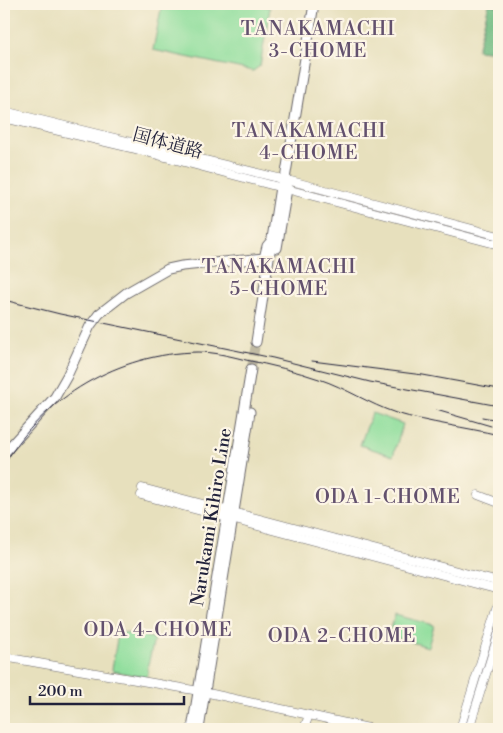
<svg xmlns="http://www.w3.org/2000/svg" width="503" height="733" font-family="'Libre Bodoni','Noto Serif JP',serif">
	<rect width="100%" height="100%" fill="#fcf5e5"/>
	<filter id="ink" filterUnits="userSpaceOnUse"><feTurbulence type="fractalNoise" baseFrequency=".02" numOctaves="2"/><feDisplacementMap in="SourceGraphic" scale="10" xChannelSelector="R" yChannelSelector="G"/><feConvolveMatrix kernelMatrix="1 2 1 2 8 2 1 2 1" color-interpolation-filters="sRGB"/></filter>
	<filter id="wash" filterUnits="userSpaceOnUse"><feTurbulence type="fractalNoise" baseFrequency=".0096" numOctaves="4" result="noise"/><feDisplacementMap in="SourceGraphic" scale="20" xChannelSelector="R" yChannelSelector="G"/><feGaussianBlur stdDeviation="1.12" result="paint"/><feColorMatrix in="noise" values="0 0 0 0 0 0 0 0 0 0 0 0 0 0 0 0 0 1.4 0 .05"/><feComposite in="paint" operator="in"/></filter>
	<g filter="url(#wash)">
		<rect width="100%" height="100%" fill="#e7e0bd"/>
		<g fill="#8fde9c" stroke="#58806c">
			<path d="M162 4C181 4 258 0 270 8L260 66 253 71 153 50Z"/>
			<polygon points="372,413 403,424 393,456 360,445"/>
			<polygon points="395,615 434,625 428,647 389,635"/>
			<polygon points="120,632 153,638 154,640 147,669 148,670 147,676 145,677 113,671 112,669 118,633"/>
		</g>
		<polygon fill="#73bd84" stroke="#4a7060" points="489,4 499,6 499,52 477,50"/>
	</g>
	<g filter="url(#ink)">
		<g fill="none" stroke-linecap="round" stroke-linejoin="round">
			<polyline stroke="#c0baa3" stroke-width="9" stroke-dasharray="9 4.5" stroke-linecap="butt" points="251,369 256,342"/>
			<g stroke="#676468" stroke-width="9">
				<g id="tertiary">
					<polyline points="4,111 299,183 499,236"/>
					<polyline points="4,118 131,148 499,245"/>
					<polyline points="142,488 499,582"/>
					<polyline points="141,495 499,590"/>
					<polyline points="478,495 499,503"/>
					<polyline points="4,657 199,691 373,729"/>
					<polyline points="304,729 309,715"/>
					<polyline points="460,729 499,602"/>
					<polyline points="469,729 499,632"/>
				</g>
			</g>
			<g stroke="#676468" stroke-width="11">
				<g id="secondary">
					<polyline points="277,248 287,189 285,179"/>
					<polyline points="256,342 280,187 285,179 314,4"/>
					<polyline points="4,453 55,397 67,376 90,326 99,314 126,293 168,269 182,266 264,258 267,246 272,240"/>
					<polyline points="192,729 251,369"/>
					<polyline points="199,729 250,412"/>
				</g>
			</g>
			<use href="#tertiary" stroke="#fff" stroke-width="8"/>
			<use href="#secondary" stroke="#fff" stroke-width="9"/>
			<g stroke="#22223b" stroke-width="1">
				<polyline points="4,300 60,314 273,358 370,382 499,406"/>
				<polyline points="312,361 423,375 499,389"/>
				<polyline points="436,410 491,426"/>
				<polyline points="482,417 499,420"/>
				<path d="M4 465C43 397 119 353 198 352 214 352 230 356 246 360 271 365 296 371 319 379 346 388 369 404 396 413 429 423 465 427 499 435"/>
			</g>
		</g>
	</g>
	<g text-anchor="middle" stroke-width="4.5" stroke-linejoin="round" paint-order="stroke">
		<g font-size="18" fill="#22223b" stroke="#fcf5e5">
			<text transform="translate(168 143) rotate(15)" y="6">国体道路</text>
			<text transform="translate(211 517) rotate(-81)" y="6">Narukami Kihiro Line</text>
		</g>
		<g font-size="19" letter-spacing="1" fill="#63516e" stroke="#fcf5e5">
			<text x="318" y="35">TANAKAMACHI<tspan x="318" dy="22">3-CHOME</tspan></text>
			<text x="309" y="137">TANAKAMACHI<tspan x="309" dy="22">4-CHOME</tspan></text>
			<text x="279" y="273">TANAKAMACHI<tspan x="279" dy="22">5-CHOME</tspan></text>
			<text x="388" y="503">ODA 1-CHOME</text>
			<text x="158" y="636">ODA 4-CHOME</text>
			<text x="342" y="642">ODA 2-CHOME</text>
		</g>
	</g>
	<rect width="503" height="733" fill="none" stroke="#fcf5e5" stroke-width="20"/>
	<path d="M30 696v8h154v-8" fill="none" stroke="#22223b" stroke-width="2.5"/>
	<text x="38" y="696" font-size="15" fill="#22223b" stroke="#fcf5e5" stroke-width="4" paint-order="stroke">200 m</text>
</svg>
